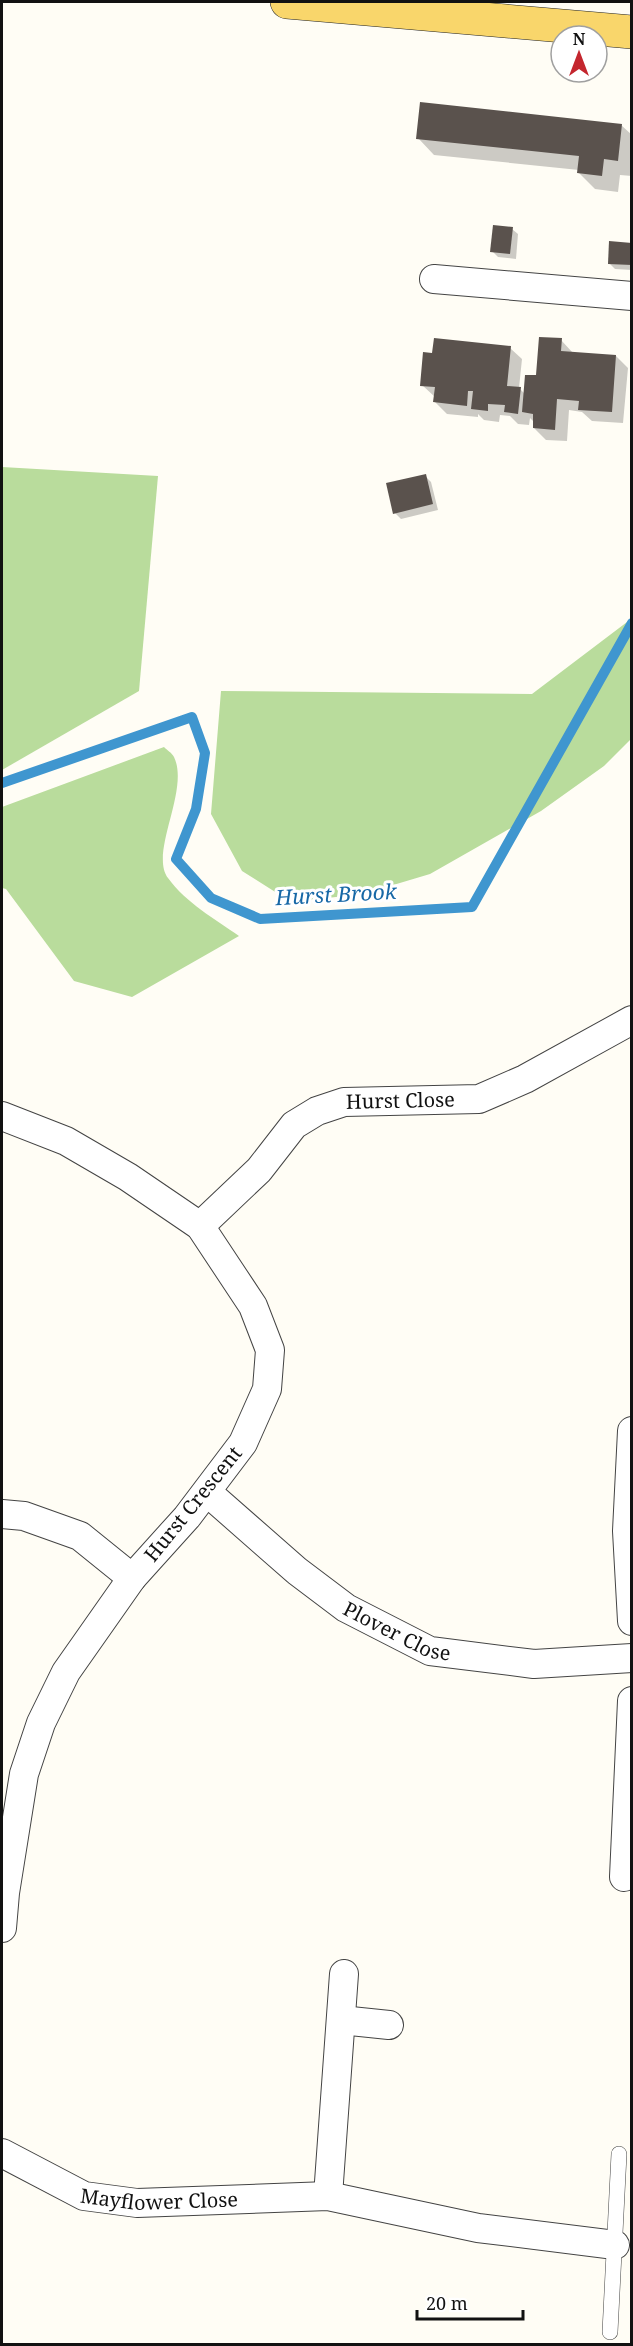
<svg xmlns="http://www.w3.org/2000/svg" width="633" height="2346" font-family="'Noto Serif',serif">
	<rect width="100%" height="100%" fill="#fffdf5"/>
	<g fill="#b9dc9c">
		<polygon points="2,467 158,476 139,691 2,770"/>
		<polygon points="631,619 631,739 604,766 541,811 430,874 363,894 291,902 242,871 211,814 221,691 532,694"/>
		<path d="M164 747C167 750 172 753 174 757 190 790 149 853 168 878 186 903 215 919 239 936L132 997 74 981 6 889 2 888V807Z"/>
	</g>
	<g fill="#0003">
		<polygon points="621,125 632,135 632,176 620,175 618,192 595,189 579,173 579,170 434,155 418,138"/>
		<polygon points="512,229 518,234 516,259 498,257 492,251"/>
		<polygon points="632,244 632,270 615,269 609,263"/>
		<polygon points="561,340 573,353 616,356 628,368 623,423 592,421 582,412 569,410 567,441 546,440 534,428 534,422 530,418 529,425 518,424 510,416 500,415 499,422 484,420 478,414 478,417 447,414 435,402 435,397 422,385 510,348 522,359 519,388 525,394"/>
		<polygon points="425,476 431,482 438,510 401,519 395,513"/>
	</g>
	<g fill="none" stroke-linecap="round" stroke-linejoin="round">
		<polyline stroke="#3f96cf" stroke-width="10" points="2,783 192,717 205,753 196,809 176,859 211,898 260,919 472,907 632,623"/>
	</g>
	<g fill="#5a524d">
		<polygon points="420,102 622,124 618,161 604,159 602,176 577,173 579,156 416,139"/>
		<polygon points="493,225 513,227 510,254 490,252"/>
		<polygon points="609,241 632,243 632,265 608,264"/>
		<polygon points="539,337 562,338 561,351 616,355 612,412 578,410 579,401 557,399 555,430 533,428 533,414 522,412 525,375 536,375"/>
		<polygon points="434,338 511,346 507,386 521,387 518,414 504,412 505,405 488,404 488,411 471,409 473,391 468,391 467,406 433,402 435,387 420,386 423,352 432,353"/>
		<polygon points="426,474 433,504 393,514 386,483"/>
	</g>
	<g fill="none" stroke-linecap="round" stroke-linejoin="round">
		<g stroke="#444" stroke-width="16">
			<polyline id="service" points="610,2332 619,2154"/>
		</g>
		<g stroke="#444" stroke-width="30">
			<g id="minor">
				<polyline points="434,279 632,296"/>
				<polyline points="2,1116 66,1141 128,1177 200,1226 253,1306 270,1350 267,1389 243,1443 187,1517 132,1578 66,1672 41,1723 24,1774 5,1893 2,1928"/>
				<path id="s1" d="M200 1226 259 1170 294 1125 317 1111 344 1102 479 1099 525 1079 632 1020"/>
				<polyline points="632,1431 627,1531 632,1621"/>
				<path id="s2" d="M207 1492 297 1571 346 1608 430 1651 534 1664 632 1658"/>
				<polyline points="2,1514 24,1516 80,1536 132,1578"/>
				<polyline points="624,1877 632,1701"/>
				<polyline points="341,2020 389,2025"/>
				<path id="s3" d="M2 2153 84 2196 137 2203 328 2196 478 2228 615 2245"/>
				<polyline points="328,2196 344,1974"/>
			</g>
		</g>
		<g stroke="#222" stroke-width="34">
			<polyline id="primary" points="287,2 632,32"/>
		</g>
		<use href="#service" stroke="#fff" stroke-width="15"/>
		<use href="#minor" stroke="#fff" stroke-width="28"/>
		<use href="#primary" stroke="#f9d66b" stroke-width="33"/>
	</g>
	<g text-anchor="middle" stroke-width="6" stroke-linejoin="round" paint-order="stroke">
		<g font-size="20" fill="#111" stroke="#fff">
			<text dy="7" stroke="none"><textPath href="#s1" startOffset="250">Hurst Close</textPath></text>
			<text transform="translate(193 1504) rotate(-51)" y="7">Hurst Crescent</text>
			<text dy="7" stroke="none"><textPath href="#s2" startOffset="238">Plover Close</textPath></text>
			<text dy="7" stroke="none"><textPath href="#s3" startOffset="168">Mayflower Close</textPath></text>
		</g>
		<g font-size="21" font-style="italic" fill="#1768a6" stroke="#fff">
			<text transform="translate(336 895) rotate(-3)" y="7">Hurst Brook</text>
		</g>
	</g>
	<rect width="633" height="2346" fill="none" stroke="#111111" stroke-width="6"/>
	<g transform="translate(579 54)"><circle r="28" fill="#ffffff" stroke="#a0a0a0" stroke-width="1.5"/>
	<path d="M0-4.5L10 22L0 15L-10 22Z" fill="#c4262e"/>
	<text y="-9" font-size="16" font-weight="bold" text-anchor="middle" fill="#111111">N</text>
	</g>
	<path d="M417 2310v9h106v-9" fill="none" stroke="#111111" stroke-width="3"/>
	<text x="426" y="2310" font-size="18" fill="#111111" stroke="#ffffff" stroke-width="4.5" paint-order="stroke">20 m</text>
</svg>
